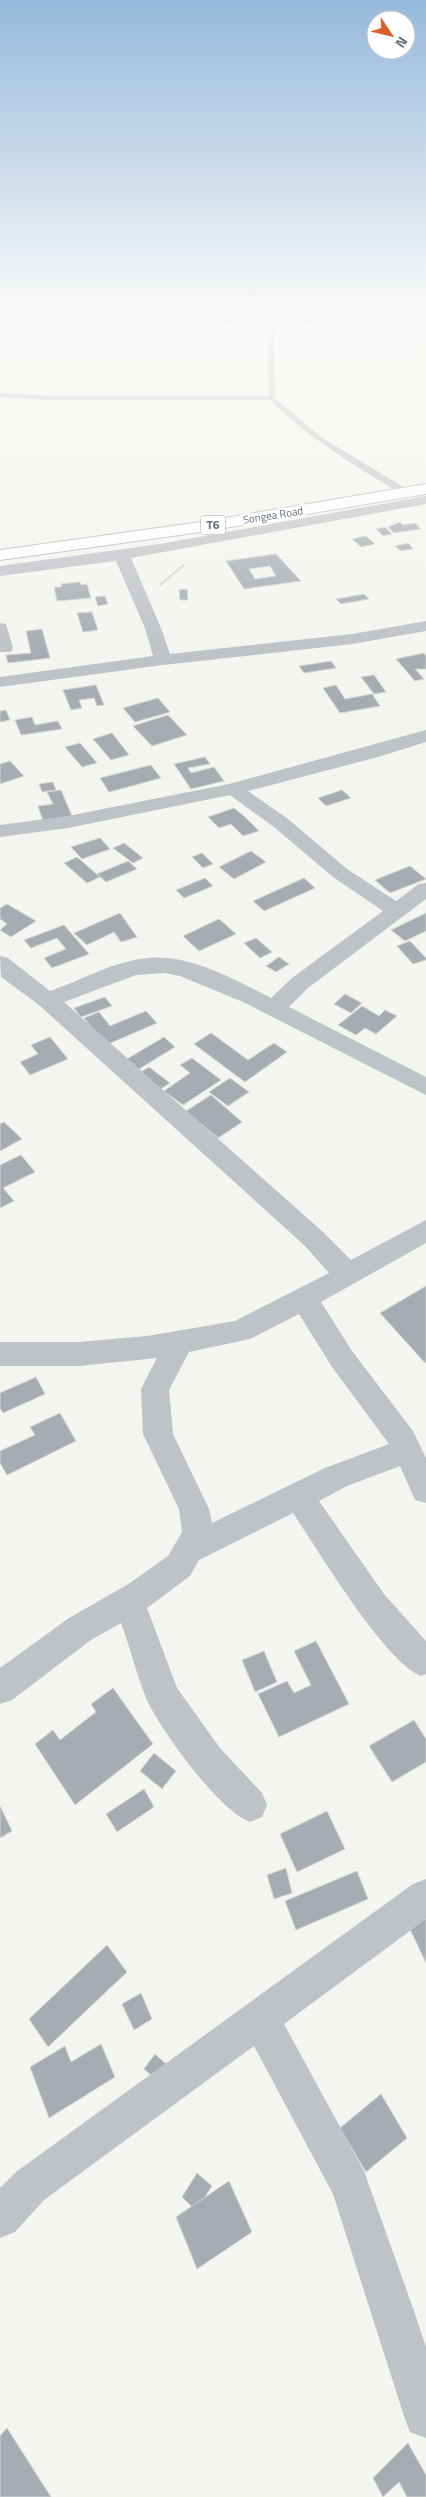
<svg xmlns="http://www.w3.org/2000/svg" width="426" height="2497" font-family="'Titillium Web',sans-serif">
	<rect width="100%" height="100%" fill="#f4f4f0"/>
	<g fill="#a6acb2" stroke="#d5d5d3" fill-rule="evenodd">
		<polygon points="102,307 123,307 119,321 98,320"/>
		<polygon points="134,307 183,307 183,311 133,310"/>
		<polygon points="228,308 247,308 244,322 232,322 231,324 207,321 210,310 227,311"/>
		<polygon points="300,310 315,310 316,324 301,324"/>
		<polygon points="400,522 403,525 415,523 421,529 394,533 388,527"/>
		<polygon points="385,527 392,534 383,536 376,529"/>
		<polygon points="366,536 375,544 361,547 352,539"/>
		<polygon points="408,543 413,549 401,551 395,546"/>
		<path d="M276 554 301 581 244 589 226 561ZM270 566 276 576 255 579 249 569Z"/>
		<polygon points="80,582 81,585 87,584 91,598 57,601 54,587 61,587 61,584"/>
		<polygon points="187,589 188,600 180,600 179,590"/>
		<polygon points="364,594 369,599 341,604 336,599"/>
		<polygon points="105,596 108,604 98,606 95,597"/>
		<polygon points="92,612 98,630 83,632 77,613"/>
		<polygon points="42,629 50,658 8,663 6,655 31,653 26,631"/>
		<polygon points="424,653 426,656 426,669 415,669 424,679 415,681 396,659"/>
		<polygon points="331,661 336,668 304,673 299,666"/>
		<polygon points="374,675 386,692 374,694 361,677"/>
		<polygon points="96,685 104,705 97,706 94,698 79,700 82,708 71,710 63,690"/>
		<polygon points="336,685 345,699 372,694 380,706 340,713 323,688"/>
		<polygon points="158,698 170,712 135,722 123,708"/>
		<polygon points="6,710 10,720 0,722 0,711"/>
		<polygon points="168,715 187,735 152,746 133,726"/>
		<polygon points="32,717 35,725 58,721 62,729 21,735 15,720"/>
		<polygon points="112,733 129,755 111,760 93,739"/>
		<polygon points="80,743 97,763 82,767 65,747"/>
		<polygon points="205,757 210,764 188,768 191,773 214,767 224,781 191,789 174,764"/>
		<polygon points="10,761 24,776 0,784 0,764"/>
		<polygon points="151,765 161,778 109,792 100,778"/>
		<polygon points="53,782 56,790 42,792 39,784"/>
		<polygon points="61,790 72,816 43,821 38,806 53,804 47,792"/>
		<polygon points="342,790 351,798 326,806 318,798"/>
		<polygon points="234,808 244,816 259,831 243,836 231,824 219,828 208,817"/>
		<polygon points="100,838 110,849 82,859 71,847"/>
		<polygon points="124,843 143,858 133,863 113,848"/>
		<polygon points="251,851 266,862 234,879 219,867"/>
		<polygon points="202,853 213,864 203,868 192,857"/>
		<polygon points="77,857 100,877 87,883 64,863"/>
		<polygon points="128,861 137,869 106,882 97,874"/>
		<polygon points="410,866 426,879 390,893 375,880"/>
		<polygon points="205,878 213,886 184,898 176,890"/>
		<polygon points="304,878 315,888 264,911 253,901"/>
		<polygon points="7,904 36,921 11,937 0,930 7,924 0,919 0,908"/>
		<polygon points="120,913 137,937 121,942 114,932 87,945 74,933"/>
		<polygon points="426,913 426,931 405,941 391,930"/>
		<polygon points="219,919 236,934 199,951 183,936"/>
		<polygon points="64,925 89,954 52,968 44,958 66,949 57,938 31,948 24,940"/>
		<polygon points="256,938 272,952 260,958 244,943"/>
		<polygon points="410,941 426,958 426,960 413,964 397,946"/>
		<polygon points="279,957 289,964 276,972 266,966"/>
		<polygon points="345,994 362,1003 351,1013 334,1004"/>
		<polygon points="105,997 112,1006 81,1017 74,1008"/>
		<polygon points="362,1006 379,1016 385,1010 397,1016 376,1034 365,1028 356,1035 338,1025"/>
		<polygon points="146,1011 157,1023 106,1045 84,1018 99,1012 110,1026"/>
		<polygon points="211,1033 248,1060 274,1043 287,1052 245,1082 194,1044"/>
		<polygon points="50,1037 68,1059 30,1075 20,1062 38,1054 31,1045"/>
		<polygon points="164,1037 175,1047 139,1069 127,1059"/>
		<polygon points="192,1058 221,1080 183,1105 164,1091 190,1073 180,1065"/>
		<polygon points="149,1067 170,1083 156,1092 136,1075"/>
		<polygon points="230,1078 249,1092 228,1106 209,1092"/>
		<polygon points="211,1095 242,1122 218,1138 186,1111"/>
		<polygon points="4,1122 22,1139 0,1151 0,1124"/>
		<polygon points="21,1155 35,1172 3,1188 14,1201 0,1208 0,1165"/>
		<polygon points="426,1286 426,1362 425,1363 380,1313"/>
		<polygon points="36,1377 45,1394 3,1413 0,1408 0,1393"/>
		<polygon points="60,1413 76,1441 7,1475 0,1463 0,1451 35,1435 30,1427"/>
		<polygon points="316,1641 349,1704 279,1737 258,1694 287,1681 294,1693 311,1685 294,1651"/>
		<polygon points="264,1651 277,1682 255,1692 242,1660"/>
		<polygon points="113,1688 153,1744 75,1805 35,1744 53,1730 60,1740 96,1712 91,1704"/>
		<polygon points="414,1720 426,1739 426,1762 392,1782 369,1746"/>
		<polygon points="154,1753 176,1771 162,1789 140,1771"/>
		<polygon points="144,1789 154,1807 117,1832 106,1814"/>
		<polygon points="0,1806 12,1831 0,1838"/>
		<polygon points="327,1811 345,1849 297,1872 280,1834"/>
		<polygon points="286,1868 292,1893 274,1899 267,1875"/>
		<polygon points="357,1871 368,1899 296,1930 285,1901"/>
		<polygon points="426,1919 426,1963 409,1927"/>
		<polygon points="107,1945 127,1972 48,2047 29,2019"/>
		<polygon points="141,1993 152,2019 134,2030 122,2004"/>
		<polygon points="101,2044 115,2077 49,2118 30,2067 65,2046 71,2062"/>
		<polygon points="155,2054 168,2066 158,2081 144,2069"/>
		<polygon points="381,2094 407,2138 366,2172 340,2128"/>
		<polygon points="197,2173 212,2186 196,2211 182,2197"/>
		<polygon points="229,2181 252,2232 197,2269 176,2217"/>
		<polygon points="7,2428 51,2497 0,2497 0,2436"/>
		<polygon points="408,2443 426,2475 426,2497 407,2497 399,2482 383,2497 373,2478"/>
	</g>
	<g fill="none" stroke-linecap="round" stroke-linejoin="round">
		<g stroke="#b2b5b8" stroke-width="2">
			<polygon id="highway" points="426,484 426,494 201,532 0,560 0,550 201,522"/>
		</g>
		<polyline stroke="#b7b9bc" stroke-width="2" stroke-dasharray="1 1" stroke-linecap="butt" points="160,585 184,565"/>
		<path fill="#bfc2c6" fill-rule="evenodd" d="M276 307H282L274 344 275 398 321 437 410 491V495H404C356 467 310 439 270 400H50L0 397V393L50 396H269L268 344Z"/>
		<g fill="#bfc2c6" fill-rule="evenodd">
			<polygon points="426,496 426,504 131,558 161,628 170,654 352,634 426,621 426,631 352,644 163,665 0,687 0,677 153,656 145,628 116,561 0,576 0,566 160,544"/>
			<polygon points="0,623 6,624 13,648 11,652 0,652"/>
			<path d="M426 730V742L378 757 248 791 288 819 347 869 396 901 419 884 426 883V899L308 988 289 1007 426 1077V1095L243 1002 180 976 165 973 136 975 64 1002 323 1232 351 1260 426 1220V1243L321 1302 352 1351 413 1431 426 1458V1503L415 1500 400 1466 347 1486 319 1501 384 1594 426 1641V1674L421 1676C384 1661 318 1550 293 1513L199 1560 190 1576 147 1608 177 1688 220 1748 262 1793 267 1805 262 1817 250 1822C219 1810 169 1740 152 1710 139 1686 131 1649 121 1623L91 1640 12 1700 0 1704V1668L69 1618 130 1583 168 1556 182 1532 179 1509 143 1434 141 1389 157 1358 79 1366H0V1342H79L147 1336 235 1321 329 1273 305 1246 39 1005 1 977 0 956 8 958 50 991C82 980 114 961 148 958 190 954 235 980 271 998L292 978 383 911 333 877 274 827 230 795 68 828 0 837V825L68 816 229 784ZM299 1314 332 1367 389 1444 325 1468 212 1523 209 1509 173 1434 169 1390 189 1352 250 1339Z"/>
			<polygon points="426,1879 426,1919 284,2024 364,2171 414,2311 426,2347 426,2438 410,2432 404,2416 333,2194 254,2046 44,2200 15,2232 0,2238 0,2188 16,2172 413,1884"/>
		</g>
		<use href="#highway" fill="#fff" fill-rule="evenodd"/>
	</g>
	<linearGradient id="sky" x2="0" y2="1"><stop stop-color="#95b9db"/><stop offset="0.47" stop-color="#fafaf8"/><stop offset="1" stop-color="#fafaf8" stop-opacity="0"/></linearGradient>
	<rect width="426" height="657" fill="url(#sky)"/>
	<g text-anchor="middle" stroke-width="5" stroke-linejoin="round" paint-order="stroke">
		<g font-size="11" fill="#65717f" stroke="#fff">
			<text transform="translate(273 515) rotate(-9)" y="4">Songea Road</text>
		</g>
		<rect fill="#fff" stroke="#939ca5" stroke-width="1" x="200.5" y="515.5" width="25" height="19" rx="4"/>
		<g font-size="12" font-weight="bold" fill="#65717f">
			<text x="213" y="529">T6</text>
		</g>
	</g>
	<g transform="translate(391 35) rotate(125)"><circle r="24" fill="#ffffff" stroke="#c1c6cc"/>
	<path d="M0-4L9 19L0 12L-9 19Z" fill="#d6622e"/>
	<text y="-8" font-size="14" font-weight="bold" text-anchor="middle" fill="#65717f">N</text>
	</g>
</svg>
